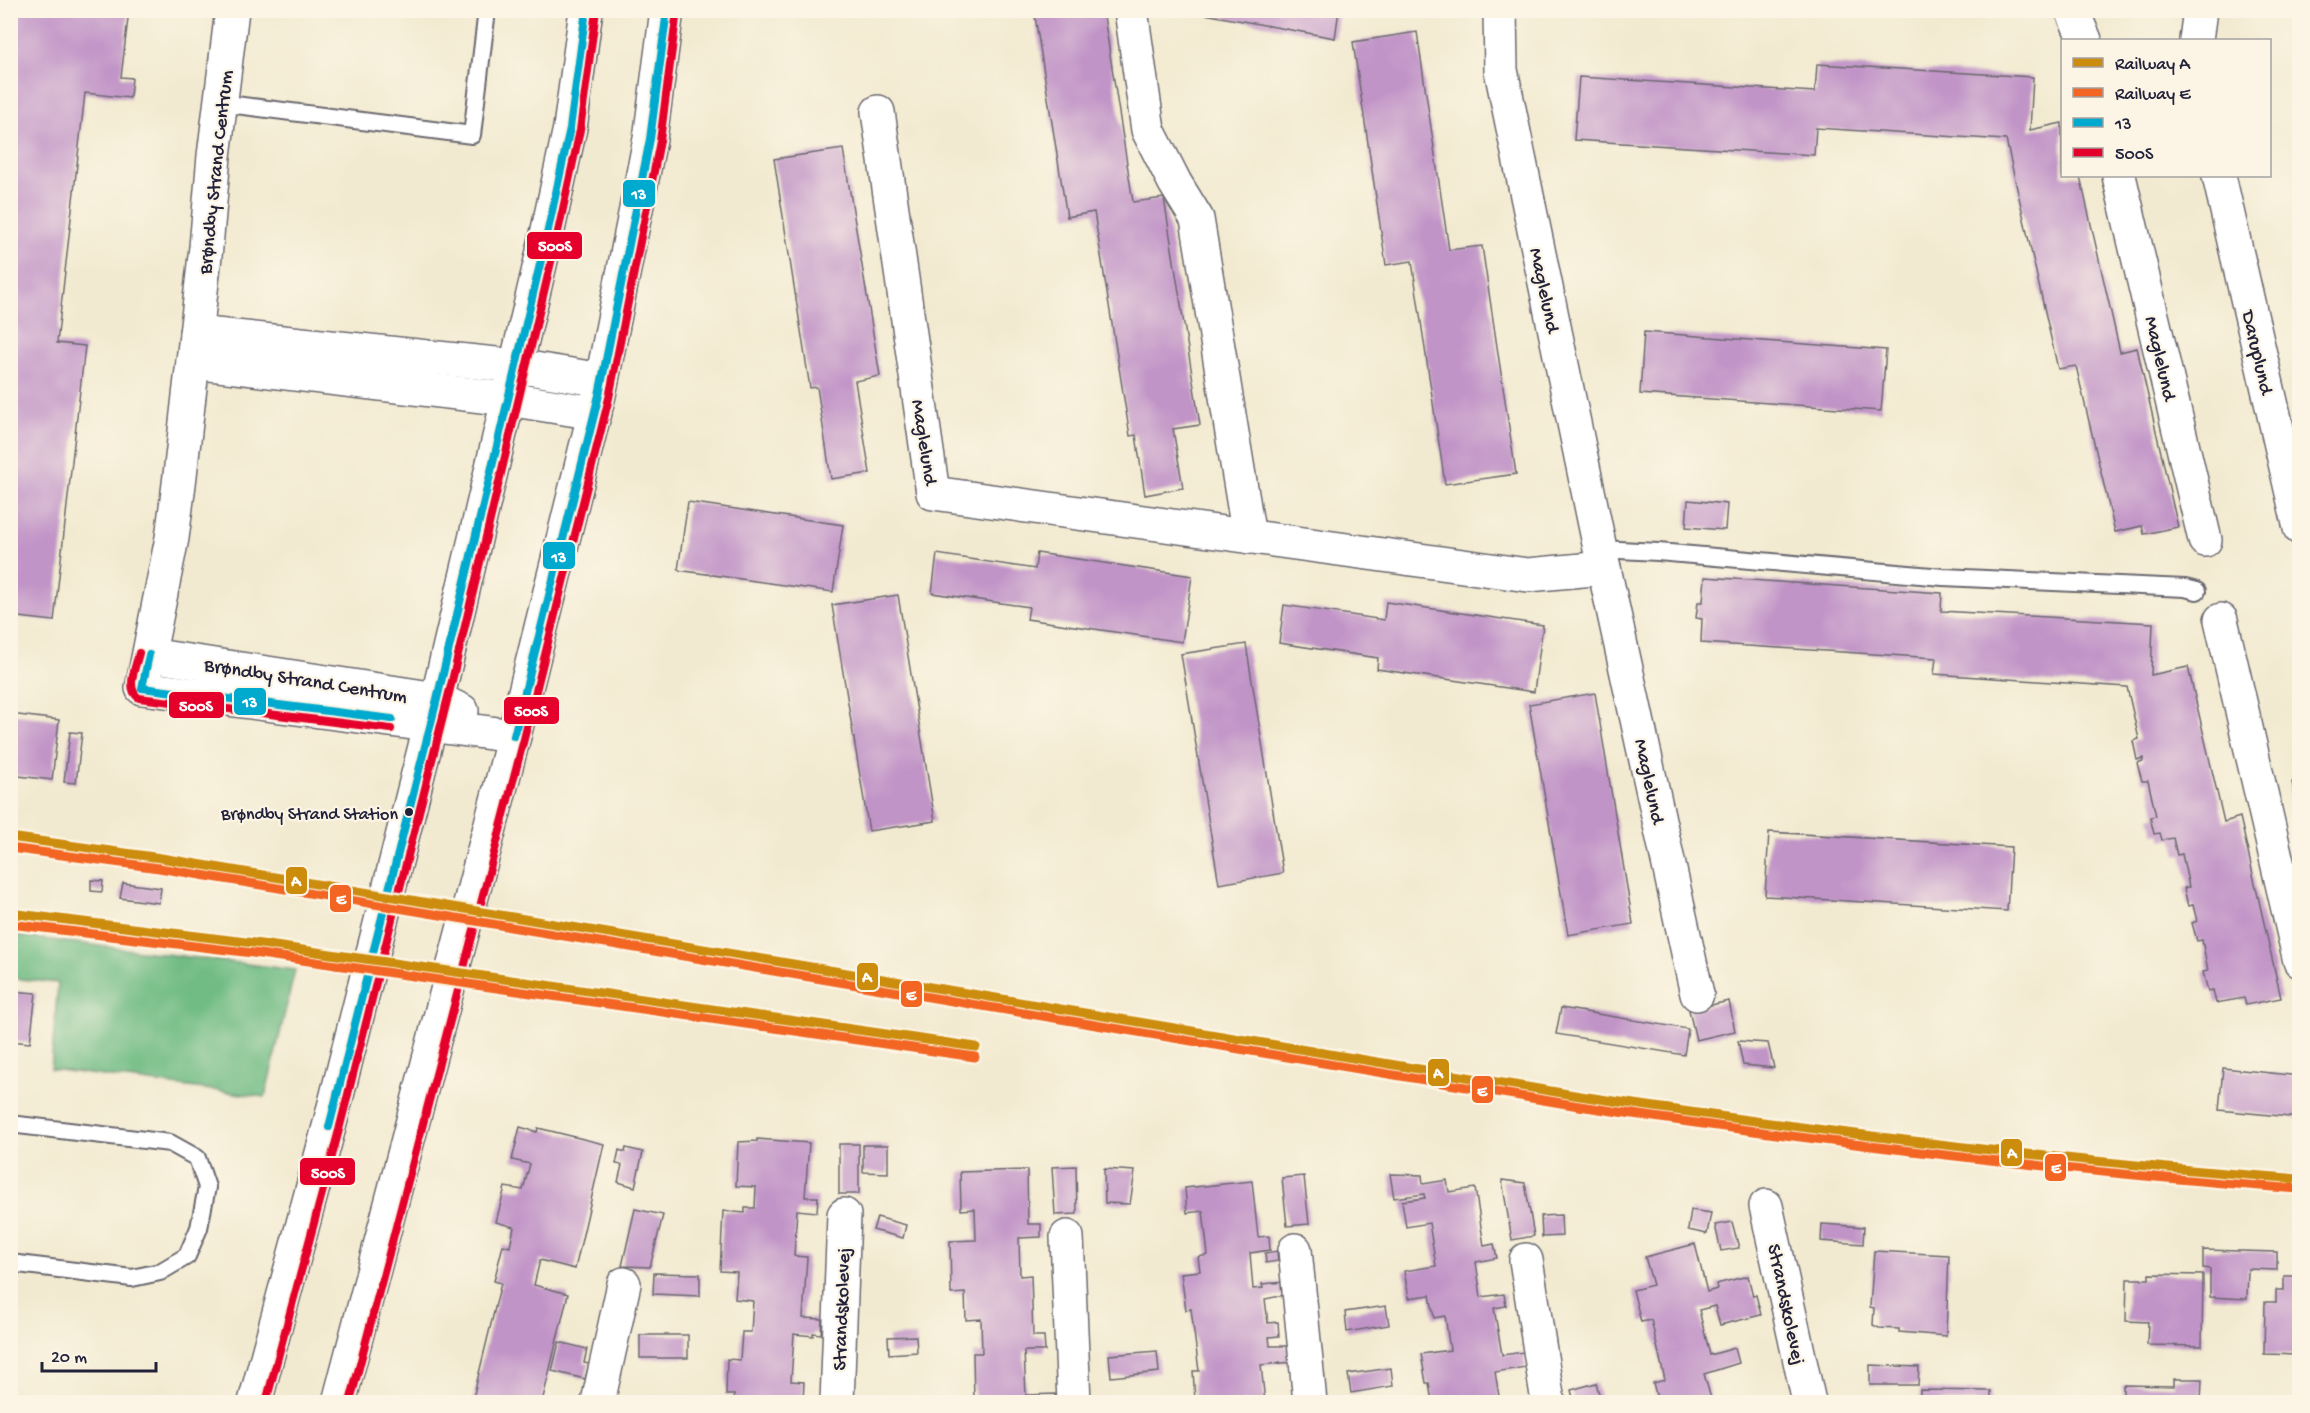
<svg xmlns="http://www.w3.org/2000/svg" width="2310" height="1413" font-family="'Gochi Hand',sans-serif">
	<rect width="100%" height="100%" fill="#fcf5e5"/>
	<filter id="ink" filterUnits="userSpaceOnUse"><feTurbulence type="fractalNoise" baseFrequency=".0167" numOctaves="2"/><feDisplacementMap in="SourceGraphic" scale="12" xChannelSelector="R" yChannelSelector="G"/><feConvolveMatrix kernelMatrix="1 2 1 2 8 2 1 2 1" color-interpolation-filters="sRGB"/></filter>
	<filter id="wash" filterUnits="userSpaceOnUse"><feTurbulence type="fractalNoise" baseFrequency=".008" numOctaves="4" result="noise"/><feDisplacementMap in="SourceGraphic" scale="24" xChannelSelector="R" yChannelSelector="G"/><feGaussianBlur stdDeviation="1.35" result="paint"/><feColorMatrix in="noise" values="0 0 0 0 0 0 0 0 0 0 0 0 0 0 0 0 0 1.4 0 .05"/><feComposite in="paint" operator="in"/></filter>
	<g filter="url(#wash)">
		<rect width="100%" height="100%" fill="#f2ead0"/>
		<polygon fill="#71bc84" stroke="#4a6f60" stroke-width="1.5" points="11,935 295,970 265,1097 51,1069 58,983 11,978"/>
		<g id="blocks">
			<g fill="#c194c7">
				<polygon points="10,10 129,10 121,77 132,78 130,98 85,93 57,343 85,346 54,621 10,616"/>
				<polygon points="1034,10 1103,10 1133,202 1164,198 1200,425 1173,429 1183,488 1145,495 1136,435 1130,436 1094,212 1067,217"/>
				<polygon points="1183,10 1339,10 1335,38"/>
				<polygon points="1417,32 1449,250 1482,246 1516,474 1445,484 1412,261 1386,265 1353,42"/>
				<polygon points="1817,64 2033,77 2030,130 2062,123 2062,176 2080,176 2120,352 2137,348 2178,527 2144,534 2142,526 2115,532 2076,366 2058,369 2006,140 1816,128 1814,155 1574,140 1579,77 1815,92"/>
				<polygon points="843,149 880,376 855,381 870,473 831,479 817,387 810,388 774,159"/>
				<polygon points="1644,332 1886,350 1881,411 1640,394"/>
				<polygon points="1688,500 1727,504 1725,530 1686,527"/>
				<polygon points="688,502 843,525 833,592 678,570"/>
				<polygon points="1037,553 1192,576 1182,642 1027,619 1029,607 932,593 937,554 1035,569"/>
				<polygon points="1705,577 1942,593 1941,611 2153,623 2151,675 2188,667 2224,822 2240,817 2281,998 2246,1005 2244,998 2216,1003 2213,990 2208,991 2203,972 2208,971 2202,940 2197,941 2192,923 2197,921 2193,905 2188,906 2184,888 2189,887 2182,854 2177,855 2173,838 2162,840 2160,833 2154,834 2150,817 2156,816 2148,781 2142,781 2137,763 2143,761 2143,758 2137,760 2133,741 2139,739 2127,687 1934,674 1936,658 1701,643 1702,619 1696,618 1698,602 1703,602"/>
				<polygon points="898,595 935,821 869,831 832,605"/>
				<polygon points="1386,602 1543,625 1534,692 1377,669 1378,658 1279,643 1284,605 1384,620"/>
				<polygon points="1246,644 1283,873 1219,884 1181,654"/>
				<polygon points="1595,693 1633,924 1568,935 1529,704"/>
				<polygon points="10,714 59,720 52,780 10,775"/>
				<polygon points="70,732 82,733 76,783 64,782"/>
				<polygon points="2300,780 2300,813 2298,813 2292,782"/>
				<polygon points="1769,832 2011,847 2007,911 1765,896"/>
				<polygon points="91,880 103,881 102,892 91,891"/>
				<polygon points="123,883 161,888 159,903 120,898"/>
				<polygon points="10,991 36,993 30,1043 10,1041"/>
				<polygon points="1729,1001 1735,1031 1696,1040 1689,1010"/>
				<polygon points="1561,1008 1688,1029 1684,1055 1556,1034"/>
				<polygon points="1738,1041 1768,1043 1774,1068 1743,1065"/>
				<polygon points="2223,1068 2300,1076 2300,1118 2219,1110"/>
				<polygon points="520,1127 537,1132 538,1128 604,1144 575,1269 540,1260 534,1285 568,1294 542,1402 472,1402 501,1283 494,1281 503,1245 510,1247 514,1227 496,1222 505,1187 523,1190 530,1164 512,1160"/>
				<polygon points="757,1139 809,1143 805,1197 818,1197 817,1212 797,1210 794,1256 807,1257 803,1318 822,1319 821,1334 813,1333 813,1336 794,1334 791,1381 804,1382 803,1402 734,1402 734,1395 726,1395 727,1359 740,1360 742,1332 751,1332 753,1301 735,1299 737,1272 720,1271 723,1211 745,1213 745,1208 755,1208 756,1187 736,1186 738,1142 757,1141"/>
				<rect x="839" y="1144" width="20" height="50"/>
				<polygon points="863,1145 888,1145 888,1173 863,1172"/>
				<polygon points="626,1148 643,1152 635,1187 618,1182 622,1165 616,1164 619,1150 625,1152"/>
				<polygon points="1076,1166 1077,1214 1055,1215 1052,1167"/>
				<polygon points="1104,1169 1135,1171 1130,1204 1105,1203"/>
				<polygon points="1027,1170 1028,1224 1041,1224 1041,1237 1019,1238 1020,1276 1031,1275 1033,1336 1044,1336 1045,1351 1024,1351 1026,1395 1055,1394 1055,1402 974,1402 973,1353 982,1353 981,1319 966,1320 965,1293 951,1294 950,1241 976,1240 975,1209 961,1210 960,1172"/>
				<polygon points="1390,1174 1422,1175 1423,1184 1447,1180 1449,1192 1475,1188 1484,1246 1494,1244 1497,1258 1476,1262 1481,1297 1504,1294 1506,1306 1494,1308 1502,1355 1524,1352 1526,1367 1495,1372 1500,1402 1432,1402 1429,1383 1426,1383 1421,1354 1450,1350 1445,1316 1434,1318 1430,1295 1409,1298 1404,1271 1436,1266 1429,1223 1406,1227 1402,1201 1425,1198 1424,1194 1394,1198"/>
				<polygon points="1304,1176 1309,1224 1287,1226 1282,1178"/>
				<polygon points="1502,1180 1525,1183 1534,1236 1512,1240"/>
				<polygon points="1252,1181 1258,1237 1269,1236 1270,1250 1250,1253 1253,1289 1263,1288 1262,1284 1284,1282 1285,1295 1265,1299 1268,1323 1278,1322 1279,1336 1269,1337 1270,1346 1291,1346 1293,1362 1261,1365 1265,1402 1193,1402 1195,1400 1193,1371 1199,1371 1191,1309 1186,1310 1181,1273 1200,1271 1198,1257 1208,1255 1203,1211 1187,1213 1185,1188"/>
				<polygon points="635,1209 663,1215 650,1267 622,1266"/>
				<polygon points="1691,1210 1711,1213 1707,1234 1688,1230"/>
				<polygon points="1561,1215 1562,1236 1542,1237 1541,1216"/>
				<polygon points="877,1217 906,1225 903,1238 873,1230"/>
				<polygon points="1732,1222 1739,1248 1721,1251 1715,1225"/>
				<polygon points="1822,1224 1864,1227 1863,1244 1821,1241"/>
				<polygon points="1695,1244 1707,1292 1717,1289 1716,1284 1748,1276 1753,1296 1756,1295 1761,1315 1720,1325 1715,1306 1699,1310 1710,1355 1735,1348 1739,1363 1704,1374 1712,1402 1658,1402 1653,1383 1665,1380 1651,1320 1641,1322 1633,1290 1653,1285 1645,1257"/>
				<polygon points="2203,1250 2277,1252 2277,1270 2248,1269 2247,1299 2210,1297 2210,1269 2203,1268"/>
				<polygon points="1277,1251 1278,1261 1266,1263 1265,1253"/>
				<polygon points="1874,1251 1949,1255 1946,1336 1899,1332 1899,1329 1879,1328 1873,1325 1874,1308 1870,1307"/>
				<polygon points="654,1273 700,1274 700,1296 653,1294"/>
				<polygon points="2149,1274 2203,1275 2202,1346 2147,1345 2148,1322 2126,1321 2127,1279 2149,1279"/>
				<polygon points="2284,1276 2300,1276 2300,1355 2264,1354 2265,1302 2276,1302 2276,1290 2284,1290"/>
				<polygon points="1386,1306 1389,1325 1347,1332 1345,1312"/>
				<rect x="640" y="1335" width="48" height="23"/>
				<polygon points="916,1336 917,1352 889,1354 888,1337"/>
				<polygon points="559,1342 587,1349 584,1363 589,1364 585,1379 552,1371"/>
				<polygon points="1157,1351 1159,1372 1111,1377 1109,1355"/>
				<polygon points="1870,1365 1919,1367 1918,1385 1870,1385"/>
				<polygon points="1391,1368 1393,1386 1351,1393 1348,1374"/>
				<polygon points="2174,1379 2202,1379 2201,1402 2123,1402 2123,1385 2174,1386"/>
				<polygon points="1596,1383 1600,1397 1574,1402 1571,1390"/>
				<polygon points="1920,1390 1991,1391 1991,1402 1920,1402"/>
				<rect x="635" y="1397" width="53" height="5"/>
				<polygon points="1776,1397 1778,1402 1756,1402"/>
			</g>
		</g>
	</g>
	<g filter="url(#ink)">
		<use href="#blocks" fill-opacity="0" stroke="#6b686f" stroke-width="1.5"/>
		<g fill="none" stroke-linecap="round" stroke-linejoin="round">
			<g stroke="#6b686f" stroke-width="20">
				<g id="service">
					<polyline points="220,103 472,135 487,10"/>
					<polyline points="1600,549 1658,552 1943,577 2185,588 2197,591"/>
					<polyline points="10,1124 170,1143 197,1158 207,1187 199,1228 187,1256 160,1272 132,1278 10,1263"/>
				</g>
			</g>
			<g stroke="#6b686f" stroke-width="36">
				<g id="minor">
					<polyline points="232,10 214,156 206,247 179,484 172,538 142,688 514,736"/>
					<polyline points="1131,10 1148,130 1175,183 1197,219 1249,537"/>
					<polyline points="1500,10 1501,70 1604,568 1697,994"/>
					<polyline points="2072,10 2085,40"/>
					<polyline points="2196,40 2200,10"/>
					<polyline points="878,112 933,493 1528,575 1604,568"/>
					<polyline points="2119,176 2205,540"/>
					<polyline points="2219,176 2300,528"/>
					<polyline points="196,333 516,366 602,380"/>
					<polyline points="193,362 508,399 595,413"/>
					<polyline points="2221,620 2300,961"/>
					<polyline points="149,655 437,699 462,711"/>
					<polyline points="1766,1206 1809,1402"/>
					<polyline points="1067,1237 1074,1402"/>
					<polyline points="1295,1250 1310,1402"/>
					<polyline points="1526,1260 1548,1402"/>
					<polyline points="598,1402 624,1284"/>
					<polyline points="837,1402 844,1215"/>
				</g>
			</g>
			<g stroke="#6b686f" stroke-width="36">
				<g id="tertiary">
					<polyline points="255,1402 329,1127 441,683 546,239 570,128 586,10"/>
					<polyline points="339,1402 514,736 599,395 650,139 667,10"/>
				</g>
			</g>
			<use href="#service" stroke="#fff" stroke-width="16"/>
			<use href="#minor" stroke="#fff" stroke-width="33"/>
			<use href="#tertiary" stroke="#fff" stroke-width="33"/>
			<g stroke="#fcf5e5" stroke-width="12">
				<g id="bus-1">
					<polyline points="149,655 142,688 392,719"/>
					<polyline points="514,736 599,395 650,139 667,10"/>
					<polyline points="329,1127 437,699 546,239 570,128 586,10"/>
				</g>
			</g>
			<g stroke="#fcf5e5" stroke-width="12">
				<g id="bus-2">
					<path d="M139 653C136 666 125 689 139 698L391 729"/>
					<polyline points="266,1402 339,1130 451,685 556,241 580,130 596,11"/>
					<polyline points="350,1402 524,739 609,398 660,141 677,11"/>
				</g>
			</g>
			<use href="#bus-1" stroke="#00a9ce" stroke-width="8"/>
			<use href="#bus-2" stroke="#e4002b" stroke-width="8"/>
			<g stroke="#fcf5e5" stroke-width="14">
				<g id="rail-1">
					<path d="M10 837 161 858 1580 1096C1819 1132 2059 1161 2300 1179"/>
					<polyline points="10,913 254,943 976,1047"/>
				</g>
			</g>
			<g stroke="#fcf5e5" stroke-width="14">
				<g id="rail-2">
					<path d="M10 848 159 868 1579 1106C1818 1142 2058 1171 2299 1189"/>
					<polyline points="10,924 253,953 975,1057"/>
				</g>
			</g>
			<use href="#rail-1" stroke="#cc8c0c" stroke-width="9"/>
			<use href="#rail-2" stroke="#f26522" stroke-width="9"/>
		</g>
	</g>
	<circle fill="#22223b" stroke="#fcf5e5" stroke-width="2" cx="409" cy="812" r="5"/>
	<g text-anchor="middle" stroke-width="4.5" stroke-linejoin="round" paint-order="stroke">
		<g font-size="18" fill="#22223b" stroke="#fcf5e5" text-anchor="end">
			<text x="398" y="819">Brøndby Strand Station</text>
		</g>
		<g font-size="20" fill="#22223b" stroke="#fcf5e5">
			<text transform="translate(214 172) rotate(-84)" y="7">Brøndby Strand Centrum</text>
			<text transform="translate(1546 290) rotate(78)" y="7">Maglelund</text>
			<text transform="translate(2259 352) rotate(77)" y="7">Daruplund</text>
			<text transform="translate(2162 358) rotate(77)" y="7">Maglelund</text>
			<text transform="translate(926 442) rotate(81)" y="7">Maglelund</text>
			<text transform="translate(306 679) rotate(9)" y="7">Brøndby Strand Centrum</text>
			<text transform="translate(1651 781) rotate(78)" y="7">Maglelund</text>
			<text transform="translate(1788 1304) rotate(78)" y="7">Strandskolevej</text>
			<text transform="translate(840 1309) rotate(-88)" y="7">Strandskolevej</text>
		</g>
	</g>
	<g stroke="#fcf5e5" stroke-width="2">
		<rect x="622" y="179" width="34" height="29" rx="6" fill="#00a9ce"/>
		<rect x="526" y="231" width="57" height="29" rx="6" fill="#e4002b"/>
		<rect x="542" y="541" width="34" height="29" rx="6" fill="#00a9ce"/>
		<rect x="233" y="687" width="34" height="29" rx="6" fill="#00a9ce"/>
		<rect x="168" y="691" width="57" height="28" rx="6" fill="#e4002b"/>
		<rect x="503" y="696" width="57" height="29" rx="6" fill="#e4002b"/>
		<rect x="285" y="866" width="23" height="29" rx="6" fill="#cc8c0c"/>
		<rect x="329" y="884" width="23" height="29" rx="6" fill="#f26522"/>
		<rect x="856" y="962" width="23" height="29" rx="6" fill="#cc8c0c"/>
		<rect x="900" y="980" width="23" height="28" rx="6" fill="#f26522"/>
		<rect x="1427" y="1058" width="23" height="29" rx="6" fill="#cc8c0c"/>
		<rect x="1471" y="1075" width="23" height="29" rx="6" fill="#f26522"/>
		<rect x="2000" y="1138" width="23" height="29" rx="6" fill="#cc8c0c"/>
		<rect x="2044" y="1153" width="23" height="29" rx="6" fill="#f26522"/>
		<rect x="299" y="1157" width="57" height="29" rx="6" fill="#e4002b"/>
	</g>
	<g font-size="16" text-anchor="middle" font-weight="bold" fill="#fff">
		<text x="639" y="199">13</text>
		<text x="555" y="251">500S</text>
		<text x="559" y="562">13</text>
		<text x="250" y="707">13</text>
		<text x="196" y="711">500S</text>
		<text x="531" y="716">500S</text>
		<text x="296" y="886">A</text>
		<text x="341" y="904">E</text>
		<text x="867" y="982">A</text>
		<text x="911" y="1000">E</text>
		<text x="1438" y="1078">A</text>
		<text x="1482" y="1096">E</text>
		<text x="2012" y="1158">A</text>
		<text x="2056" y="1173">E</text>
		<text x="328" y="1178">500S</text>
	</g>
	<rect width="2310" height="1413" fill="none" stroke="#fcf5e5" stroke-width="36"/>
	<rect x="2061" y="39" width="210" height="138" fill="#fcf5e5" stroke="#a5a1a1" stroke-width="1.5"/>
	<rect x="2073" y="58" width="30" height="9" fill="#cc8c0c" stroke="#a5a1a1" stroke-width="1.5"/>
	<text x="2115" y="69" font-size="18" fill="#22223b">Railway A</text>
	<rect x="2073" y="88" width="30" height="9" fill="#f26522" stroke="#a5a1a1" stroke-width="1.5"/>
	<text x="2115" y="99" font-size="18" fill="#22223b">Railway E</text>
	<rect x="2073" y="118" width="30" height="9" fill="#00a9ce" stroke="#a5a1a1" stroke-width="1.5"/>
	<text x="2115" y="129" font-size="18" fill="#22223b">13</text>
	<rect x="2073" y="148" width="30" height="9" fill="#e4002b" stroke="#a5a1a1" stroke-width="1.5"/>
	<text x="2115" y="159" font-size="18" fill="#22223b">500S</text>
	<path d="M42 1362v9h114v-9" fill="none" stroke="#22223b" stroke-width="3"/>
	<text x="51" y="1362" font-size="18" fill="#22223b" stroke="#fcf5e5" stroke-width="4.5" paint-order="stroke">20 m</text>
</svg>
